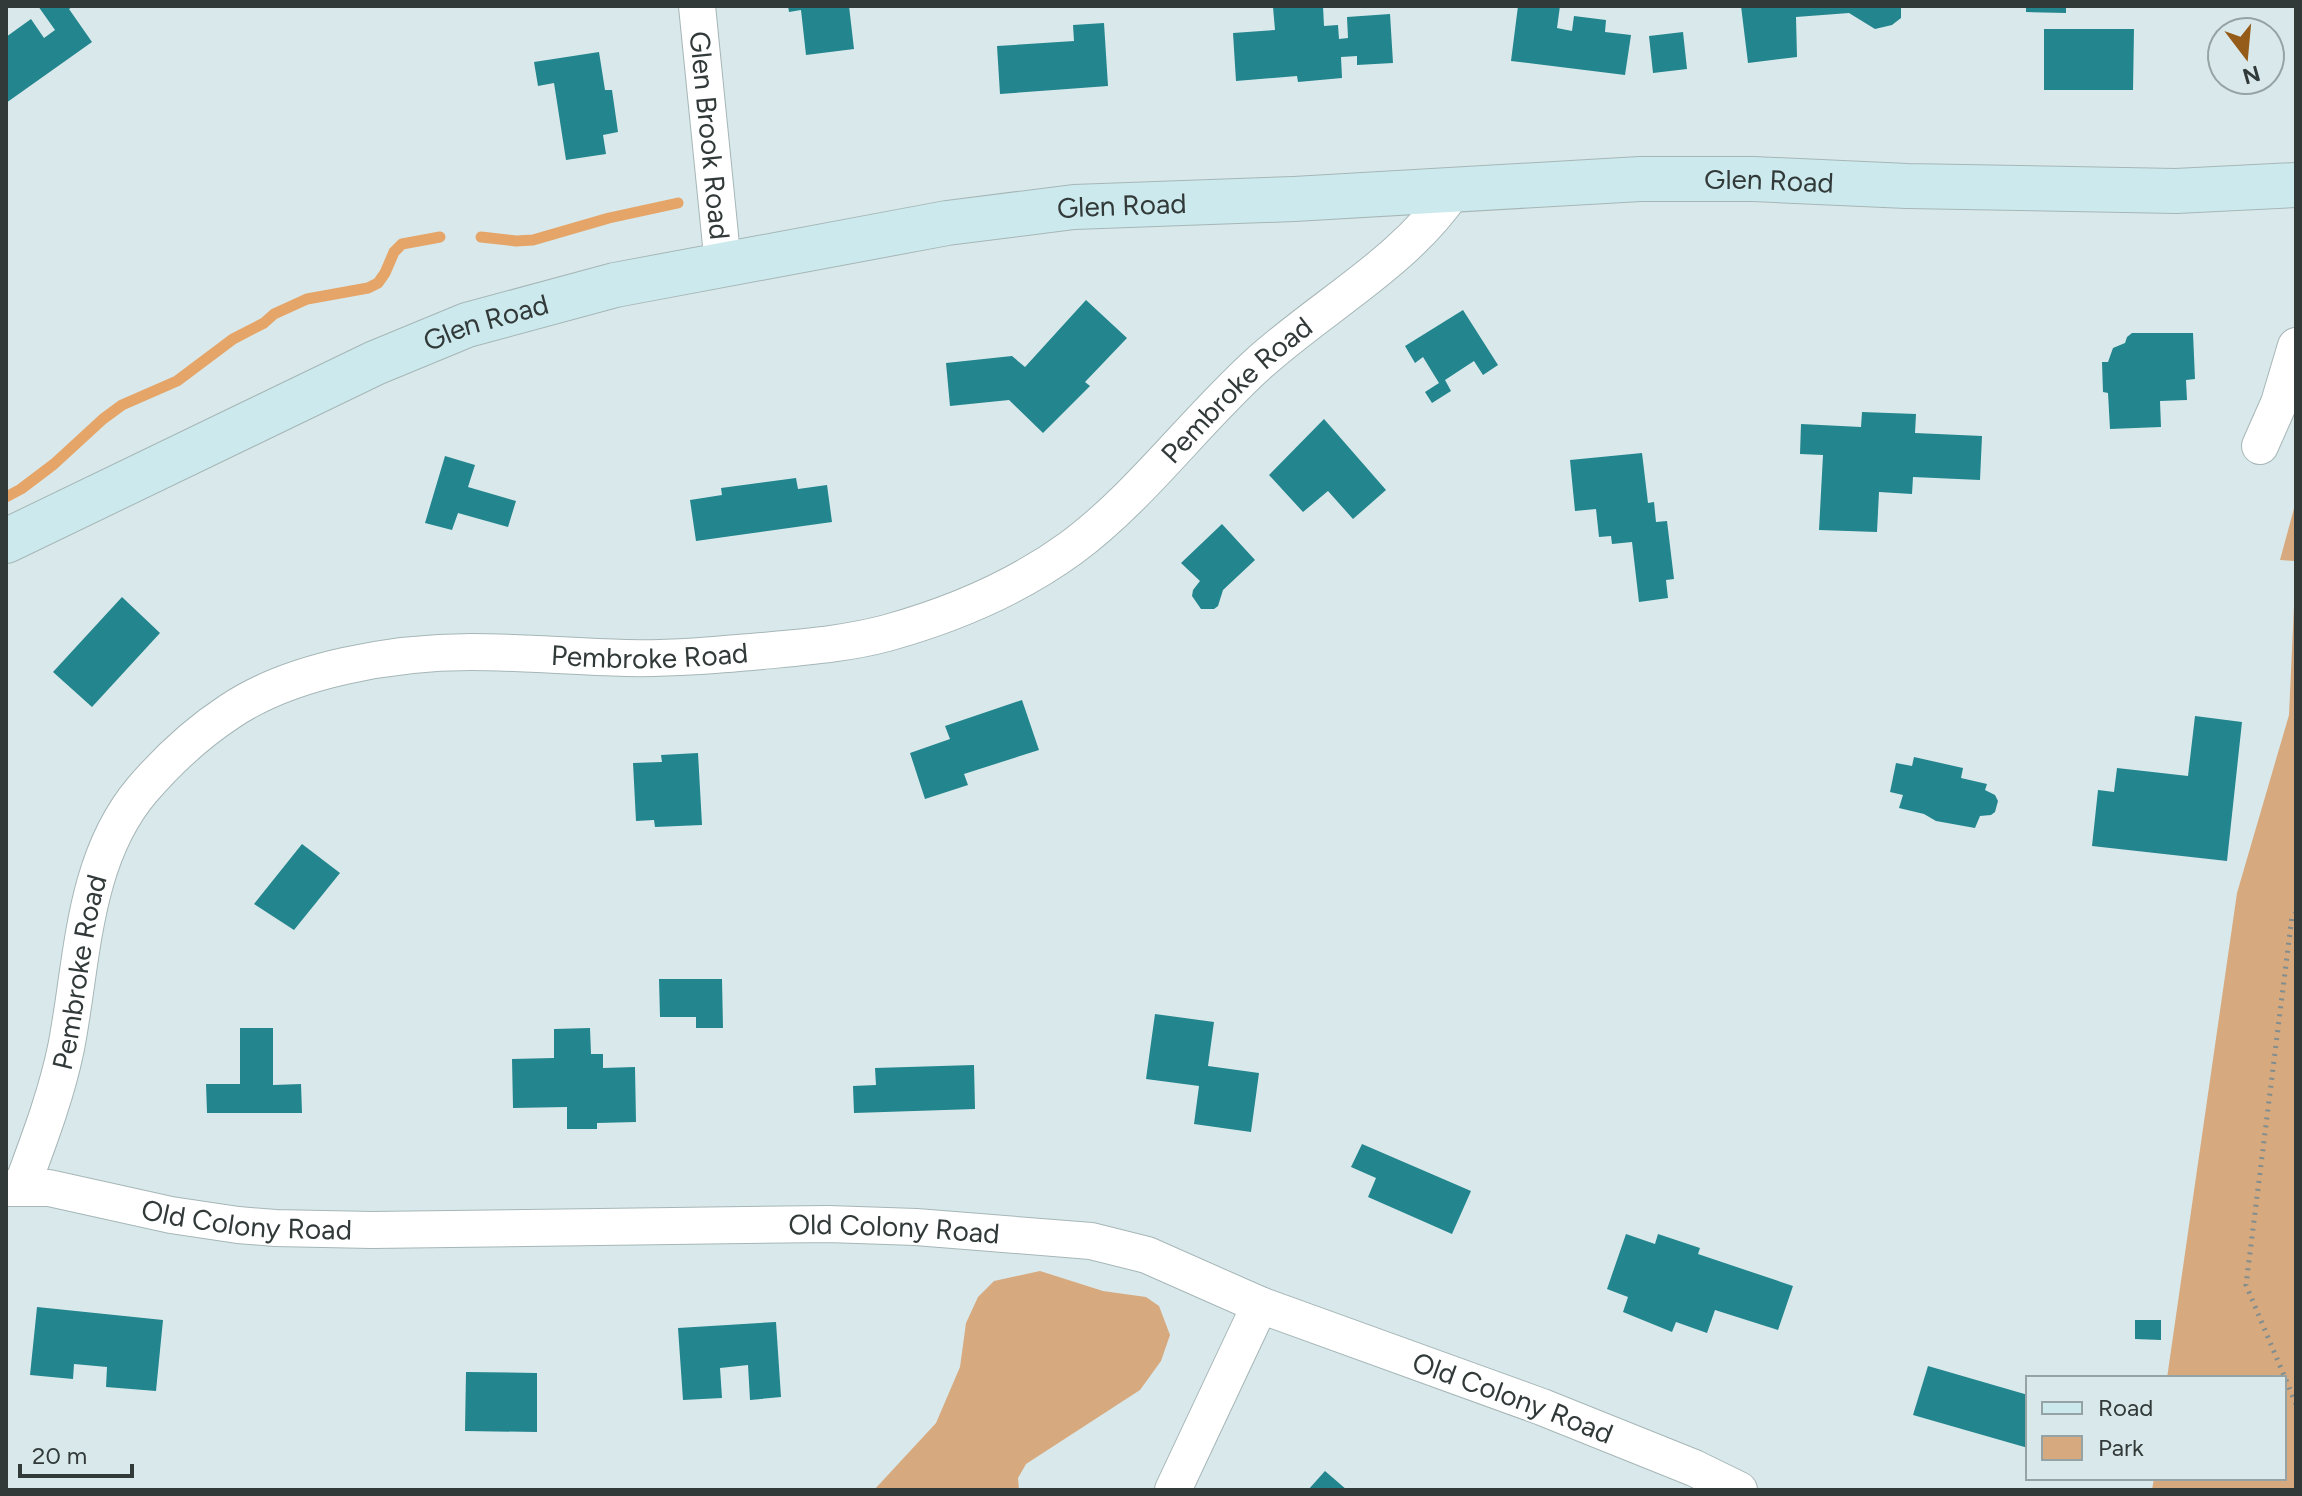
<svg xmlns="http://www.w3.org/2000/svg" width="2302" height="1496" font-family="Figtree,sans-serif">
	<rect width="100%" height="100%" fill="#d9e9eb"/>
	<g fill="#d7a97e">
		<polygon points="2296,501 2296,561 2280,560"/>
		<polygon points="2296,562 2296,1490 2152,1490 2154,1478 2284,1478 2284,1378 2167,1378 2237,893 2289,715"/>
		<polygon points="1040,1271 1103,1291 1146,1297 1159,1306 1170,1335 1161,1361 1140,1390 1026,1464 1018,1478 1019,1490 874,1490 936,1423 960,1367 966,1323 978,1297 994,1281"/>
	</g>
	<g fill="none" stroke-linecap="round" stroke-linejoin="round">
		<g stroke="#e5a568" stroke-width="11">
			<polyline points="481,237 516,241 533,240 609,218 678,203"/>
			<polyline points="6,497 21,489 54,464 103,419 122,405 177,381 233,339 264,323 274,314 307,299 368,288 378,283 385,273 394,252 402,244 440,237"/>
		</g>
	</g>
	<g fill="#23858d">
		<polygon points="38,6 74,6 69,9 92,42 6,103 6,37 31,19 44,38 55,30"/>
		<polygon points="788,6 849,6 854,49 806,55 801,10 789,12"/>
		<polygon points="1284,6 1323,6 1324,26 1338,25 1339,39 1348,38 1347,17 1390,14 1393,63 1357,65 1357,56 1341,57 1342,78 1298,82 1297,76 1236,81 1233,33 1275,30 1273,7"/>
		<polygon points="1518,6 1560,6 1557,28 1572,31 1574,16 1606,20 1605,32 1631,35 1625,75 1511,61"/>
		<polygon points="1741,6 1901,6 1901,18 1892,25 1875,29 1849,13 1796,17 1797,57 1748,63"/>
		<polygon points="2026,6 2066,6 2066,13 2026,12"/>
		<polygon points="1104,23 1108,86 1000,94 997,46 1074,41 1073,25"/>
		<polygon points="2044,29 2134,29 2133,90 2044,90"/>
		<polygon points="1683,32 1687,69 1653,73 1649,36"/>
		<polygon points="599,52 605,90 612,90 618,132 603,135 606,154 566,160 554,83 538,86 534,62"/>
		<polygon points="1086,300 1127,338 1085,382 1090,386 1043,433 1009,400 950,406 946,363 1012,356 1025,367"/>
		<polygon points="1463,310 1498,365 1483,375 1474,361 1445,380 1451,391 1432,403 1425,392 1439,383 1423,357 1415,363 1405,346"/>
		<polygon points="2132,333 2193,333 2195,379 2186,380 2187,400 2160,401 2161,427 2110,429 2108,393 2103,392 2102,362 2108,362 2113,348 2125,343 2127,337"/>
		<polygon points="1862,412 1916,414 1915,433 1982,436 1980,480 1913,477 1912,494 1879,492 1877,532 1819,530 1823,455 1800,454 1801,424 1861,427"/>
		<polygon points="1324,419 1386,490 1353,519 1328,491 1303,512 1269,475"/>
		<polygon points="1642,453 1648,503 1654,502 1656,522 1667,521 1674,579 1666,580 1668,598 1639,602 1632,542 1612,544 1611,536 1599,537 1596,509 1575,511 1570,460"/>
		<polygon points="445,456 475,465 468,487 516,501 508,527 458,513 452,530 425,523"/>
		<polygon points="796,478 798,489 827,485 832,522 696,541 690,500 722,495 721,488"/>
		<polygon points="1222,524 1255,560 1223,590 1218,606 1214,609 1201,609 1192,596 1193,590 1200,581 1181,563"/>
		<polygon points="122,597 160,633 92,707 53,672"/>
		<polygon points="1022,700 1039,750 964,774 968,785 925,799 910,753 950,739 945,726"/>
		<polygon points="2195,716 2242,722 2227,861 2092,846 2098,790 2114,792 2117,768 2188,776"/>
		<polygon points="698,753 702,825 655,827 654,820 636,821 633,763 662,762 661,755"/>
		<polygon points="1914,757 1963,768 1961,778 1987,784 1985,790 1995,795 1998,801 1995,812 1991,815 1980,816 1975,828 1936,821 1924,814 1899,808 1903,795 1890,792 1896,763 1912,766"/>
		<polygon points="302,844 340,873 294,930 254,904"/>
		<polygon points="659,979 722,979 723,1028 696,1028 696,1017 660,1017"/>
		<polygon points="1155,1014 1214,1022 1208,1066 1259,1073 1251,1132 1194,1124 1199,1086 1146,1079"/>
		<polygon points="240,1028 273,1028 273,1085 301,1084 302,1113 207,1113 206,1084 240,1084"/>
		<polygon points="590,1028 591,1054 603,1054 603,1068 635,1067 636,1122 597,1123 597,1129 567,1129 567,1107 513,1108 512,1059 554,1058 554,1029"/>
		<polygon points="974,1065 975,1109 854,1113 853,1086 876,1085 875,1068"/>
		<polygon points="1362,1144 1471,1191 1452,1234 1368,1197 1376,1178 1351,1167"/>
		<polygon points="1626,1234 1655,1244 1658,1234 1700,1248 1698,1254 1793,1286 1778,1330 1715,1310 1707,1333 1676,1322 1672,1332 1623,1312 1628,1297 1607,1289"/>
		<polygon points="37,1307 163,1320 156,1391 106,1387 107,1367 74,1364 73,1379 30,1375"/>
		<polygon points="2135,1320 2161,1320 2161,1340 2135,1339"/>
		<polygon points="776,1322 781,1397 750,1400 748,1365 720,1368 722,1398 683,1400 678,1328"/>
		<polygon points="1928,1366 2028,1395 2028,1448 1913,1415"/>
		<polygon points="466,1372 537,1373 537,1432 465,1431"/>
		<polygon points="1325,1471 1347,1490 1308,1490"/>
	</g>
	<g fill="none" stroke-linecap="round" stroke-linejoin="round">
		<g stroke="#a6b6b7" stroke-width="38">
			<g id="street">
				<path id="s1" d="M697 6 723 265"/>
				<polyline points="2260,446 2279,403 2296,346"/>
				<path id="s2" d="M22 1186C39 1140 56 1096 66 1048 83 961 82 861 142 790 167 761 197 733 229 712 292 669 395 652 471 652 523 652 574 657 626 658 672 659 717 655 762 651 804 647 846 644 887 633 952 615 1016 588 1071 548 1139 498 1194 422 1258 364 1322 306 1404 263 1453 191"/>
				<path id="s3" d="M6 1188H49L171 1215 238 1225 275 1228 372 1230 828 1224 916 1227 1091 1241 1147 1255 1260 1305 1542 1407 1694 1468 1739 1490"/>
				<polyline points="1173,1490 1260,1305"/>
			</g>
		</g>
		<g stroke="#a6b6b7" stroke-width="46">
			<g id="secondary">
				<path id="s4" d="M6 541 375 363 467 325 615 285 947 223 1074 207 1294 199 1640 179H1753L1907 186 2176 191 2296 185"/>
			</g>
		</g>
		<polyline stroke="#828d8e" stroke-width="5" stroke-dasharray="2 6" stroke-linecap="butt" points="2296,913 2292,916 2246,1285 2296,1404"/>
		<use href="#street" stroke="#fff" stroke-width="36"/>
		<use href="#secondary" stroke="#cceaed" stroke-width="44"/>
	</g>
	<g text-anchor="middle" stroke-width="8" stroke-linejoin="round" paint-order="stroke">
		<g font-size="28" fill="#323939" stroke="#d9e9eb">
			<text dy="10" stroke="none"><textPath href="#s1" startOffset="130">Glen Brook Road</textPath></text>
			<text dy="10" stroke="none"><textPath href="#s4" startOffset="1824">Glen Road</textPath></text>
			<text dy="10" stroke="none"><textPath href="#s4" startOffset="1176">Glen Road</textPath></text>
			<text dy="10" stroke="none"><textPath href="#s4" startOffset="528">Glen Road</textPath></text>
			<text dy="10" stroke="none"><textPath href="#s2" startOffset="1638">Pembroke Road</textPath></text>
			<text dy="10" stroke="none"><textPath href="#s2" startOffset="966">Pembroke Road</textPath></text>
			<text dy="10" stroke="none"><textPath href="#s2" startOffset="222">Pembroke Road</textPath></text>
			<text dy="10" stroke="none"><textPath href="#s3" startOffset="244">Old Colony Road</textPath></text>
			<text dy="10" stroke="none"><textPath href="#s3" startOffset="892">Old Colony Road</textPath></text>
			<text dy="10" stroke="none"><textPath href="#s3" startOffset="1540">Old Colony Road</textPath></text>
		</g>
	</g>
	<rect width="2302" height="1496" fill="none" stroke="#323939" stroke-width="16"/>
	<rect x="2026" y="1376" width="260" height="104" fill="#d9e9eb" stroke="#96a3a4" stroke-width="2"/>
	<rect x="2042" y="1402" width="40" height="12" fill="#cceaed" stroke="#96a3a4" stroke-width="2"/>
	<text x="2098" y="1416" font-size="24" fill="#323939">Road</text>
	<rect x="2042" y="1436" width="40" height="24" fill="#d7a97e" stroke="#96a3a4" stroke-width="2"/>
	<text x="2098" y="1456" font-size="24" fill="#323939">Park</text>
	<g transform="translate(2246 56) rotate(164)"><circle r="38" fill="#d9e9eb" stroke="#96a3a4" stroke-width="2"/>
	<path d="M0-6L14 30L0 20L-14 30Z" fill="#955b18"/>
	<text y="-12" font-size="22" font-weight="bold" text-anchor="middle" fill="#323939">N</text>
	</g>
	<path d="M20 1464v12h112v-12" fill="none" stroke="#323939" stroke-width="4"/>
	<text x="32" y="1464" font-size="24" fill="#323939" stroke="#d9e9eb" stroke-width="6" paint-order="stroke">20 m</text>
</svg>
